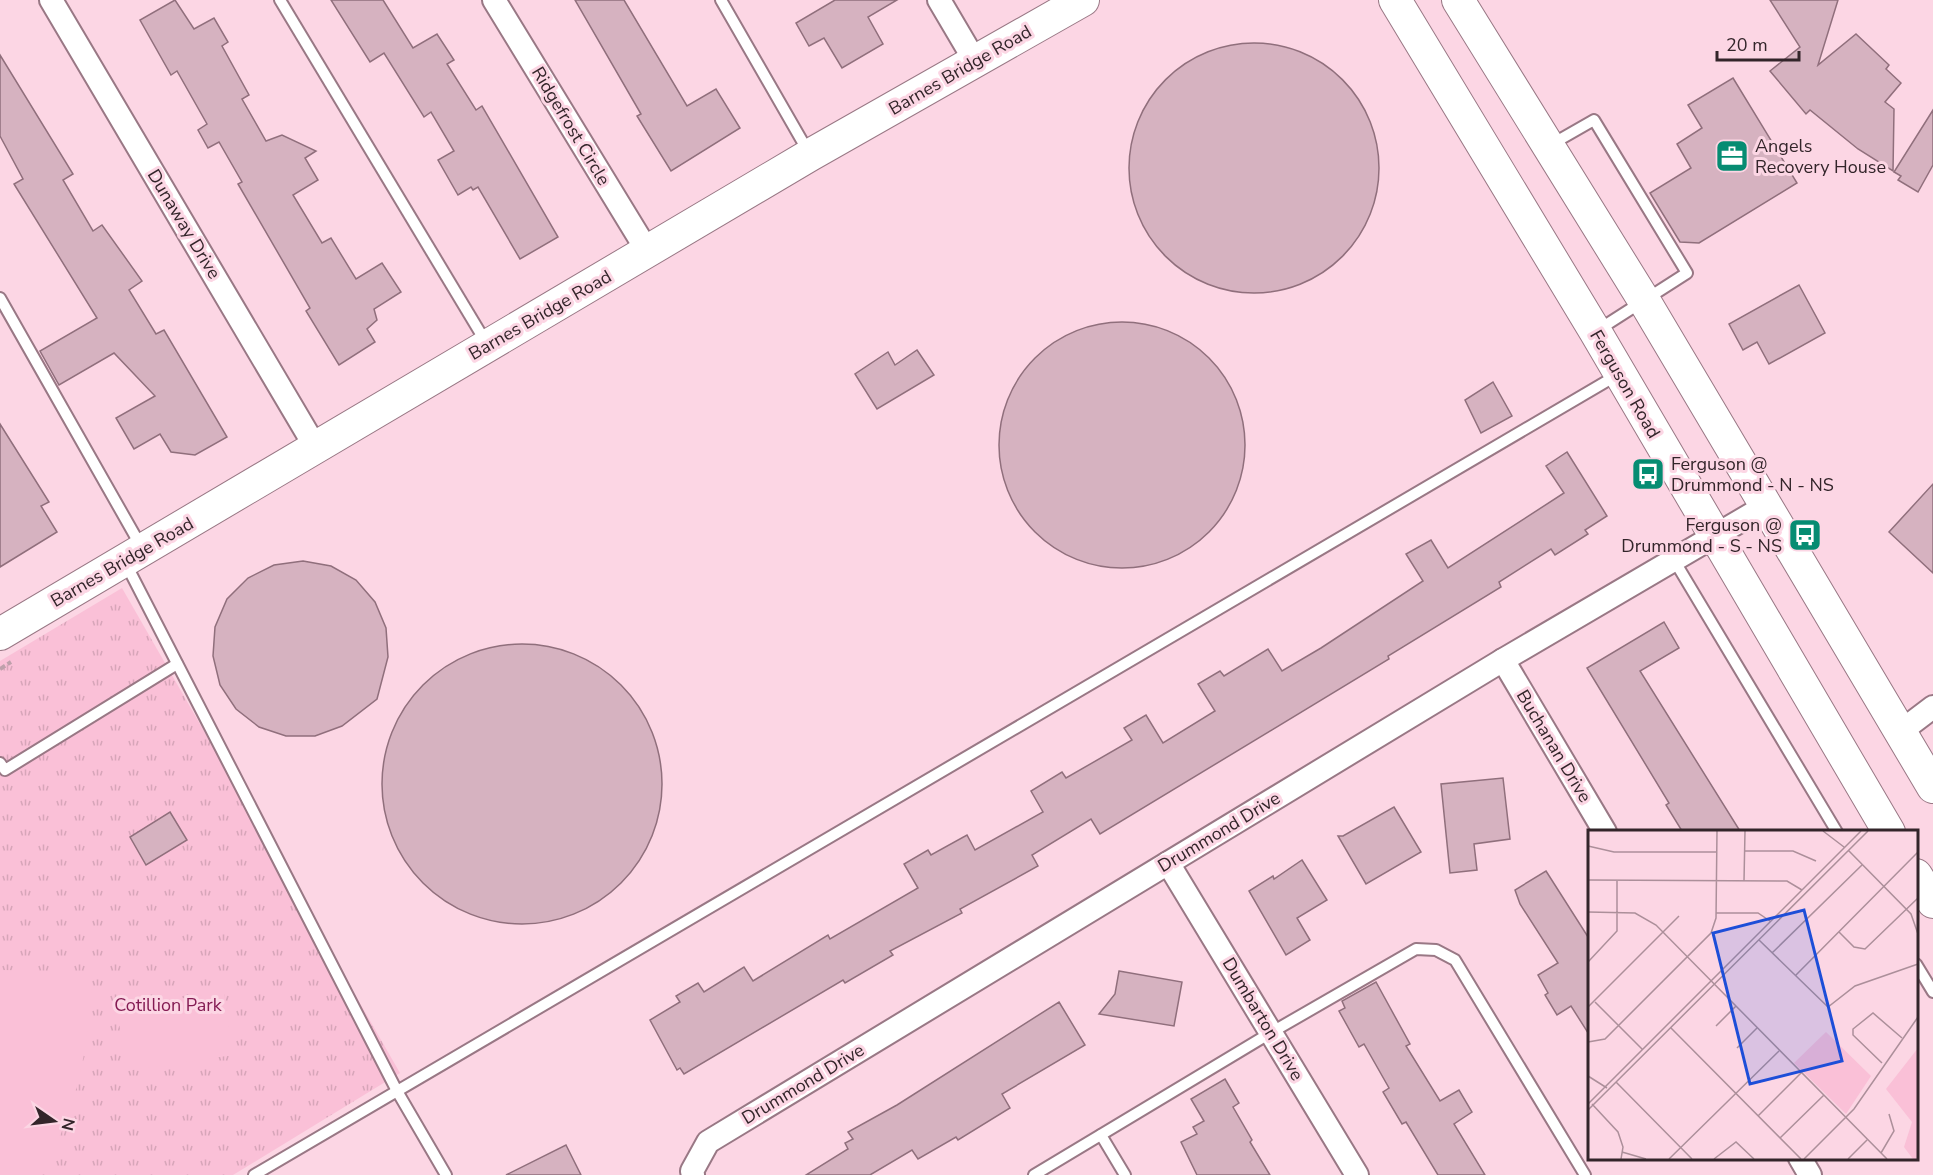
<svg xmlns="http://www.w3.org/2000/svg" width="1933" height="1175" font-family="'Nunito Sans',sans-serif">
	<defs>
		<pattern id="park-tufts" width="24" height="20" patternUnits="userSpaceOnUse" patternTransform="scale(1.5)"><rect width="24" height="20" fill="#fac0d7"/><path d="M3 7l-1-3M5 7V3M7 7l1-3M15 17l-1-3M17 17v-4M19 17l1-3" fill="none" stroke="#d7a5b9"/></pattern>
	</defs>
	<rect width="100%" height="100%" fill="#fcd6e4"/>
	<polygon fill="url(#park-tufts)" points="122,588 400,1073 233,1175 0,1175 0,661"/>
	<g fill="#fac0d7">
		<path d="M0 970 92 972C90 1043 77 1114 40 1175H0Z"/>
		<polygon points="224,992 233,1055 126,1071 117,1008"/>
	</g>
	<g fill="#d6b2c0" stroke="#906f7c" stroke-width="1.5">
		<polygon points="175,0 194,29 214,18 228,42 222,46 249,95 242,99 266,141 282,135 316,151 305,158 318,180 293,195 322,243 331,238 356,279 382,263 401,292 374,309 377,320 367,329 375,342 339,365 306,311 310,308 238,184 242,182 219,142 208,148 198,130 207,124 177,71 171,75 140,20"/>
		<polygon points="331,0 383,0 413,48 437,34 454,60 447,64 476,110 482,106 558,237 520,259 478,187 473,190 471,187 458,195 438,160 454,151 431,112 424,117 384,53 370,62"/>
		<polygon points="575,0 624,0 687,106 716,89 740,128 671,171 637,116 641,114"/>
		<polygon points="835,0 897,0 868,17 883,44 842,68 824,38 809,46 796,23"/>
		<polygon points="1770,0 1838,0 1818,65 1856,34 1889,65 1886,69 1901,83 1885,102 1894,109 1893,171 1858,149 1810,110 1806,114 1770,71 1800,47"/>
		<circle cx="1254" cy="168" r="125"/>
		<polygon points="0,55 73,174 63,180 93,231 102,225 142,281 129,290 156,334 164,330 227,437 195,455 171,452 160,434 134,449 116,418 155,396 114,353 59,385 40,351 97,318 14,184 23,179 0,136"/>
		<polygon points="1733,78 1797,183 1699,243 1680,242 1650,193 1691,168 1677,144 1702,128 1688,105"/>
		<polygon points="1933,110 1933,165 1918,192 1898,180 1901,176 1894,172"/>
		<polygon points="1799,285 1825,333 1769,364 1757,342 1743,350 1729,324"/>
		<circle cx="1122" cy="445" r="123"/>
		<polygon points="917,350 934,375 877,409 855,374 888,352 895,365"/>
		<polygon points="1493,382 1512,416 1481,433 1465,400"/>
		<polygon points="0,424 49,502 41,506 57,532 0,567"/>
		<polygon points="1567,452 1607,516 1585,530 1588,534 1555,555 1551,549 1499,582 1501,587 1388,656 1389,659 1100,834 1091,819 1032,855 1038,866 960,909 962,913 890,951 893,955 845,983 843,980 684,1074 680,1068 677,1070 650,1020 680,1002 676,996 698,983 704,992 744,967 753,981 828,935 830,939 918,888 904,864 928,850 931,855 967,835 975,850 1043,812 1031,791 1062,772 1066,778 1132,740 1124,728 1146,715 1163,743 1215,711 1198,684 1220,671 1224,676 1268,649 1282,671 1321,648 1423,581 1406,554 1431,540 1448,568 1564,493 1546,466"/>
		<polygon points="1933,484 1933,573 1889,532"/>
		<polygon points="303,561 331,566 356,580 375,602 386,628 388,657 377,699 342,726 315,736 286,736 259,727 236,709 220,685 213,656 215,627 227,599 248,578 274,565"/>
		<polygon points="1664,622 1679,648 1640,671 1740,831 1682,831 1666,805 1669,803 1587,668"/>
		<circle cx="522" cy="784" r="140"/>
		<polygon points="1503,778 1510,839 1474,844 1477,870 1450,873 1441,784"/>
		<polygon points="1394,807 1421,852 1366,884 1338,836 1343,836"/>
		<polygon points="170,812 187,840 146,865 130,837"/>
		<polygon points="1302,860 1327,900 1297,918 1310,940 1286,955 1249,891 1273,876 1274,879"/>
		<polygon points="1546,871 1590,940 1590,1036 1571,1006 1557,1015 1545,995 1548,993 1538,975 1558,963 1520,904 1515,890"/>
		<polygon points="1119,971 1182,982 1174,1026 1099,1014 1115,994"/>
		<polygon points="1376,982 1410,1044 1406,1046 1440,1101 1459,1090 1472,1112 1454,1124 1485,1175 1438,1175 1406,1122 1402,1124 1383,1092 1389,1088 1364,1044 1359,1047 1339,1011 1345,1008 1342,1001"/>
		<polygon points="1059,1002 1085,1045 1002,1094 1010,1108 958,1140 956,1137 918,1159 912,1150 870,1175 806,1175 848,1149 845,1143 853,1139 848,1132 897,1105"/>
		<polygon points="1225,1079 1239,1103 1233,1107 1252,1140 1250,1142 1270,1175 1197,1175 1181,1142 1197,1134 1193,1127 1204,1121 1191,1099"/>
		<polygon points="566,1145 581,1175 506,1175"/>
	</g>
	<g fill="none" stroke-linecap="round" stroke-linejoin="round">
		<g stroke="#997885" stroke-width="14">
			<g id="lane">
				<polyline points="280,0 487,344"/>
				<polyline points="721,0 809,153"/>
				<polyline points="1552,144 1594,120 1687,273 1598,330"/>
				<polyline points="0,298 142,548"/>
				<polyline points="1674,560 1837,832"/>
				<polyline points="126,564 397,1091 446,1175"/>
				<polyline points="0,763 5,770 177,664"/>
				<polyline points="1916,964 1933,992"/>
				<polyline points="1101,1135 1125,1175"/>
				<polyline points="254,1175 1619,374"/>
				<polyline points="1034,1175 1272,1032 1416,949 1436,950 1455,960 1585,1175"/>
			</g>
		</g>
		<g stroke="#997885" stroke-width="26">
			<g id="street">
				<polyline points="51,0 316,448"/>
				<polyline points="494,0 648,252"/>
				<polyline points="939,0 975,61"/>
				<polyline points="1503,660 1605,832"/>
				<polyline points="1900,732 1933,707"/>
				<polyline points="1168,863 1357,1175"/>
				<polyline points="1800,1158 1810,1175"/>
				<polyline points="693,1175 692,1171 708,1142 1503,660 1764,507"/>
			</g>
		</g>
		<g stroke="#997885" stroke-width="34">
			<g id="secondary">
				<polyline points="1395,0 1595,331 1889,832"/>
				<polyline points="1458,0 1645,302 1933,787"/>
				<polyline points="0,634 810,155 1083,0"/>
				<polyline points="1916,875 1933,902"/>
			</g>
		</g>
		<polyline stroke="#bea0ab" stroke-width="4" stroke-dasharray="6 3" stroke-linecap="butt" points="0,669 11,662"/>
		<use href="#lane" stroke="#fff" stroke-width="10"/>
		<use href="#street" stroke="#fff" stroke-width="22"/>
		<use href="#secondary" stroke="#fff" stroke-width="32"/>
	</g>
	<defs>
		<g id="office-square" transform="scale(1.725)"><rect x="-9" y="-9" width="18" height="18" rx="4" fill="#068c72" stroke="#fcd6e4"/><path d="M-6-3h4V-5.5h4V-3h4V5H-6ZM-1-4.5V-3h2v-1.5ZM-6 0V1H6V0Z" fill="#fff"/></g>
		<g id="bus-square" transform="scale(1.725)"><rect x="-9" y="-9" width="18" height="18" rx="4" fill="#068c72" stroke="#fcd6e4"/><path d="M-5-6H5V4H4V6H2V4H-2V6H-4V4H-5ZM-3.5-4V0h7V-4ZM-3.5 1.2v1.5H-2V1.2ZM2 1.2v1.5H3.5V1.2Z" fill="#fff"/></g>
	</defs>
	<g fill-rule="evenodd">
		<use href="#office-square" x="1732" y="156"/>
		<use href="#bus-square" x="1648" y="474"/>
		<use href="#bus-square" x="1805" y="535"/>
	</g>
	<g text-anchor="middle" stroke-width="6" stroke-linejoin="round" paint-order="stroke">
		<g font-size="18" fill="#33252a" stroke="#fcd6e4">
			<text transform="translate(960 70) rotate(-30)" y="6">Barnes Bridge Road</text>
			<text transform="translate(571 126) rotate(59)" y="6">Ridgefrost Circle</text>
			<text transform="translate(184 224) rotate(59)" y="6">Dunaway Drive</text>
			<text transform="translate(540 315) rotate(-30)" y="6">Barnes Bridge Road</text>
			<text transform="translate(1625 384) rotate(60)" y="6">Ferguson Road</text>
			<text transform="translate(122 562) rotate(-30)" y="6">Barnes Bridge Road</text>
			<text transform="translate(1554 746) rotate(59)" y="6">Buchanan Drive</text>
			<text transform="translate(1219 832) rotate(-31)" y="6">Drummond Drive</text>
			<text transform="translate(1263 1019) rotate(59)" y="6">Dumbarton Drive</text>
			<text transform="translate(803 1084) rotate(-31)" y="6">Drummond Drive</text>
		</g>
		<g font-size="18" fill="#33252a" stroke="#fcd6e4" text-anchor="start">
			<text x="1755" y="152">Angels<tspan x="1755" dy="21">Recovery House</tspan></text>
			<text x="1671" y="470">Ferguson @<tspan x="1671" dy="21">Drummond - N - NS</tspan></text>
			<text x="1782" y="531" text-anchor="end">Ferguson @<tspan x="1782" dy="21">Drummond - S - NS</tspan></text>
		</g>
		<g font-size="18" fill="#841b53" stroke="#fcd6e4">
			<text x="168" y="1011">Cotillion Park</text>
		</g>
	</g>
	<g transform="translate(1588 830)">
		<rect width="330" height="330" fill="#fcd6e4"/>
		<path d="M330 218V329H325L316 317 324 292 298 259Z" fill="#fac0d7"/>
		<path d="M238 202 283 246 258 284 206 233Z" fill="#fac0d7"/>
		<path d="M250 227 265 234 275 252 243 257 236 228Z" fill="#fac0d7"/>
		<path fill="none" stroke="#ac8f9a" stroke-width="1.5" d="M235 1 256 17M0 16 26 22H129M156 21H205L228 31M261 21 323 84 330 104M0 50 199 51 214 60M156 51 157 1M0 82 47 83 68 95 299 329M128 83H170L182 91M251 102 266 117 277 119 330 68M171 110 240 177 267 156 330 134M184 123 274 35M0 132 29 101V50M207 146 330 22M7 172 54 219M0 177 91 86M128 196 148 176M83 198 213 329M0 212 17 209 123 103 128 88 129 1M149 218 169 198M294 233 265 205V199L285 183 314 208M0 246 19 258M28 252 104 329M0 274 273 1M4 274 30 302 35 317 33 329M0 280 280 1M170 286 213 243M192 308 236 265M34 322 58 329M293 323 306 301 301 284M81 329 191 221M126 329 148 312 166 329M216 329 266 279 330 187M260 329 279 310"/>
		<path fill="#1d4ed8" fill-opacity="0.15" stroke="#1d4ed8" stroke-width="3" d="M216 80 254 231 162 254 125 103Z"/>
		<rect width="330" height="330" fill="none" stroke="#33252a" stroke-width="3"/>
	</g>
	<g transform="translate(54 1121) rotate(104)" stroke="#fcd6e4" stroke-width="4.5" paint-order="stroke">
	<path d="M0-4.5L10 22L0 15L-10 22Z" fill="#33252a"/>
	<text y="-9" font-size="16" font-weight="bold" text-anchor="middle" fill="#33252a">N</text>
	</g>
	<path d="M1717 51v9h82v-9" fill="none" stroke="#33252a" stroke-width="3"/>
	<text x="1726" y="51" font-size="18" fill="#33252a" stroke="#fcd6e4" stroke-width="4.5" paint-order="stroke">20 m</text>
</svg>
